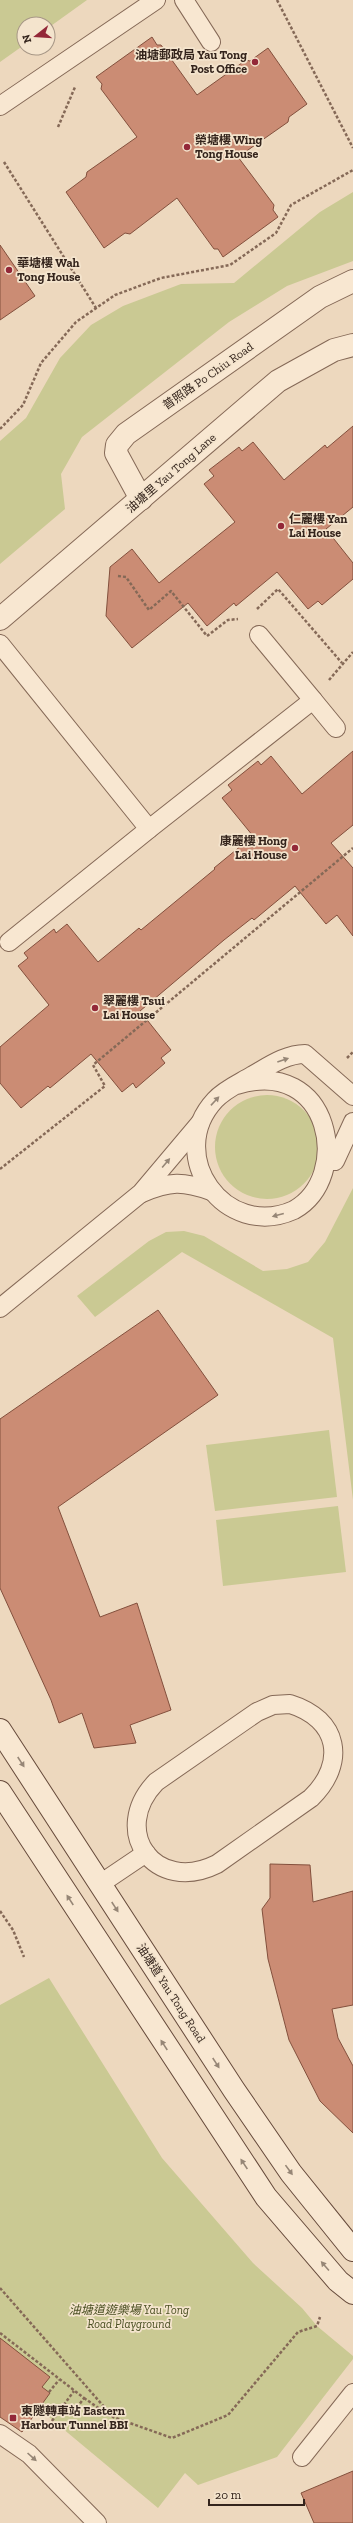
<svg xmlns="http://www.w3.org/2000/svg" width="353" height="2523" font-family="'Zilla Slab','Noto Sans TC',serif">
	<rect width="100%" height="100%" fill="#edd8be"/>
	<g fill="#cac993">
		<polygon points="0,0 87,0 48,28 48,24 24,24 24,45 0,62"/>
		<polygon points="353,192 353,261 287,286 229,322 82,437 61,474 65,509 0,564 0,441 26,418 60,358 91,325 123,306 181,284 234,283 320,212"/>
		<circle cx="267" cy="1147" r="52"/>
		<polygon points="353,1188 353,1500 333,1338 182,1252 95,1317 77,1296 149,1241 166,1232 184,1231 204,1236 263,1271 287,1269 308,1262 325,1242"/>
		<polygon points="329,1430 337,1497 215,1511 206,1445"/>
		<polygon points="338,1506 346,1572 223,1586 216,1520"/>
		<polygon points="49,1978 162,2158 253,2263 302,2308 317,2326 353,2356 353,2359 277,2457 198,2485 185,2473 158,2508 50,2418 0,2383 0,2005"/>
	</g>
	<g fill="#cb8c74" stroke="#83503d">
		<polygon points="152,37 157,45 161,45 197,95 246,60 250,61 268,48 307,104 289,117 288,122 238,157 274,205 273,210 278,217 223,257 218,249 214,249 177,198 130,234 125,233 104,248 66,192 86,177 87,172 137,137 101,89 102,84 96,77"/>
		<polygon points="0,245 35,296 0,320"/>
		<polygon points="353,426 353,507 326,529 353,563 353,579 322,605 318,601 308,609 277,572 236,606 234,603 207,626 188,603 132,648 106,616 110,567 132,549 159,583 235,522 204,484 214,476 209,470 239,447 242,451 253,442 284,480 325,445 327,448"/>
		<polygon points="353,751 353,825 331,843 353,868 353,936 337,915 326,924 295,886 254,920 252,918 224,940 140,1011 171,1050 161,1058 165,1063 136,1088 133,1083 122,1092 91,1054 50,1088 48,1086 21,1108 0,1083 0,1047 49,1005 18,966 28,958 24,953 54,929 56,933 67,924 98,962 139,928 141,930 215,869 214,868 253,836 222,798 232,790 228,785 258,761 261,765 271,756 302,794"/>
		<polygon points="158,1310 218,1395 58,1507 100,1617 137,1603 171,1710 130,1725 136,1743 94,1748 82,1713 59,1723 51,1700 0,1588 0,1419"/>
		<polygon points="270,1864 310,1865 313,1902 353,1891 353,2005 332,2009 338,2038 353,2066 353,2133 320,2101 289,2040 268,1959 262,1909 270,1898"/>
		<polygon points="0,2338 50,2377 42,2387 50,2393 22,2432 0,2417"/>
		<polygon points="353,2471 353,2523 314,2523 301,2493"/>
	</g>
	<g fill="none" stroke-linecap="round" stroke-linejoin="round">
		<g stroke="#856957" stroke-width="20">
			<g id="lane">
				<polyline points="184,0 211,42"/>
				<polyline points="0,106 156,0"/>
				<polyline points="0,644 149,829 9,942"/>
				<polyline points="313,700 336,728"/>
				<polyline points="149,829 313,700 259,635"/>
				<path d="M237 1085C331 1056 353 1177 294 1210 225 1241 164 1155 215 1100 225 1089 240 1083 253 1075 269 1066 286 1054 305 1054L353 1096"/>
				<polyline points="335,1161 353,1122"/>
				<path d="M142 1193C170 1181 183 1181 211 1191"/>
				<polyline points="0,1308 141,1193 200,1123"/>
				<path d="M290 1704C339 1719 347 1763 311 1798L217 1864C155 1895 109 1831 156 1782L257 1712 273 1705Z"/>
				<polyline points="100,1884 146,1853"/>
				<polyline points="0,2434 29,2454 97,2523"/>
				<polyline points="302,2457 353,2393"/>
			</g>
		</g>
		<g stroke="#856957" stroke-width="24">
			<g id="street">
				<polyline points="141,499 116,453 117,445 126,434 320,297 353,281"/>
				<polyline points="0,619 278,381 334,350 353,345"/>
			</g>
		</g>
		<g stroke="#664a3b" stroke-width="24">
			<g id="secondary">
				<polyline points="0,1730 234,2090 291,2173 353,2250"/>
				<polyline points="0,1792 266,2197 338,2281 353,2293"/>
			</g>
		</g>
		<g stroke="#856957" stroke-width="2.5" stroke-dasharray="3 2" stroke-linecap="butt">
			<polyline points="277,0 353,148"/>
			<polyline points="58,127 75,87"/>
			<polyline points="4,162 96,308"/>
			<polyline points="0,429 23,405 41,363 76,322 115,295 161,278 230,265 276,233 291,205 353,170"/>
			<polyline points="118,576 126,577 149,610 171,591 207,636 228,620 238,619"/>
			<polyline points="257,609 278,589 342,663"/>
			<polyline points="329,680 353,652"/>
			<polyline points="347,1058 353,1052"/>
			<polyline points="0,1169 105,1086 93,1065 353,848"/>
			<polyline points="0,1911 13,1930 24,1957"/>
			<polyline points="0,2288 113,2417 172,2438 228,2415 298,2332 317,2326 320,2317"/>
			<polyline points="0,2333 84,2398 76,2409"/>
			<polyline points="49,2392 59,2380"/>
			<polyline points="84,2398 110,2416"/>
			<polyline points="46,2429 74,2391"/>
		</g>
		<use href="#lane" stroke="#f8e7d1" stroke-width="18"/>
		<use href="#street" stroke="#f8e7d1" stroke-width="22"/>
		<use href="#secondary" stroke="#f8e7d1" stroke-width="22"/>
	</g>
	<defs><path id="oneway-solid" d="M-6-.8H1V-3.2L6.5 0L1 3.2V.8H-6Z"/></defs>
	<g fill="#968676">
		<use href="#oneway-solid" transform="translate(283 1060) rotate(-19)"/>
		<use href="#oneway-solid" transform="translate(215 1101) rotate(-47)"/>
		<use href="#oneway-solid" transform="translate(166 1163) rotate(-50)"/>
		<use href="#oneway-solid" transform="translate(278 1215) rotate(165)"/>
		<use href="#oneway-solid" transform="translate(21 1762) rotate(57)"/>
		<use href="#oneway-solid" transform="translate(70 1900) rotate(-123)"/>
		<use href="#oneway-solid" transform="translate(115 1907) rotate(57)"/>
		<use href="#oneway-solid" transform="translate(164 2045) rotate(-123)"/>
		<use href="#oneway-solid" transform="translate(216 2063) rotate(57)"/>
		<use href="#oneway-solid" transform="translate(244 2164) rotate(-124)"/>
		<use href="#oneway-solid" transform="translate(289 2170) rotate(54)"/>
		<use href="#oneway-solid" transform="translate(325 2266) rotate(-131)"/>
		<use href="#oneway-solid" transform="translate(32 2457) rotate(42)"/>
	</g>
	<g fill="#932838" stroke="#f4e4cd" stroke-width="1.5">
		<circle cx="255" cy="62" r="4"/>
		<circle cx="187" cy="147" r="4"/>
		<circle cx="9" cy="270" r="4"/>
		<circle cx="281" cy="526" r="4"/>
		<circle cx="295" cy="848" r="4"/>
		<circle cx="95" cy="1008" r="4"/>
		<rect x="9" y="2414" width="8" height="8" rx="2"/>
	</g>
	<g text-anchor="middle" stroke-width="3.5" stroke-linejoin="round" paint-order="stroke">
		<g font-size="12" font-weight="bold" fill="#34241c" stroke="#f4e4cd" text-anchor="start">
			<text x="247" y="59" text-anchor="end">油塘郵政局 Yau Tong<tspan x="247" dy="14">Post Office</tspan></text>
			<text x="195" y="144">榮塘樓 Wing<tspan x="195" dy="14">Tong House</tspan></text>
			<text x="17" y="267">華塘樓 Wah<tspan x="17" dy="14">Tong House</tspan></text>
			<text x="289" y="523">仁麗樓 Yan<tspan x="289" dy="14">Lai House</tspan></text>
			<text x="287" y="845" text-anchor="end">康麗樓 Hong<tspan x="287" dy="14">Lai House</tspan></text>
			<text x="103" y="1005">翠麗樓 Tsui<tspan x="103" dy="14">Lai House</tspan></text>
			<text x="21" y="2415">東隧轉車站 Eastern<tspan x="21" dy="14">Harbour Tunnel BBI</tspan></text>
		</g>
		<g font-size="12" fill="#34241c" stroke="#f4e4cd">
			<text transform="translate(208 376) rotate(-35)" y="4">普照路 Po Chiu Road</text>
			<text transform="translate(171 473) rotate(-41)" y="4">油塘里 Yau Tong Lane</text>
			<text transform="translate(171 1993) rotate(57)" y="4">油塘道 Yau Tong Road</text>
		</g>
		<g font-size="12" font-style="italic" fill="#4b5023" stroke="#f4e4cd">
			<text x="129" y="2314">油塘道遊樂場 Yau Tong<tspan x="129" dy="14">Road Playground</tspan></text>
		</g>
	</g>
	<g transform="translate(36 36) rotate(253)"><circle r="19" fill="#f4e4cd" stroke="#a79786"/>
	<path d="M0-3L7 15L0 10L-7 15Z" fill="#932838"/>
	<text y="-6" font-size="11" font-weight="bold" text-anchor="middle" fill="#34241c">N</text>
	</g>
	<path d="M209 2499v6h95v-6" fill="none" stroke="#34241c" stroke-width="2"/>
	<text x="215" y="2499" font-size="12" fill="#34241c" stroke="#f4e4cd" stroke-width="3" paint-order="stroke">20 m</text>
</svg>
